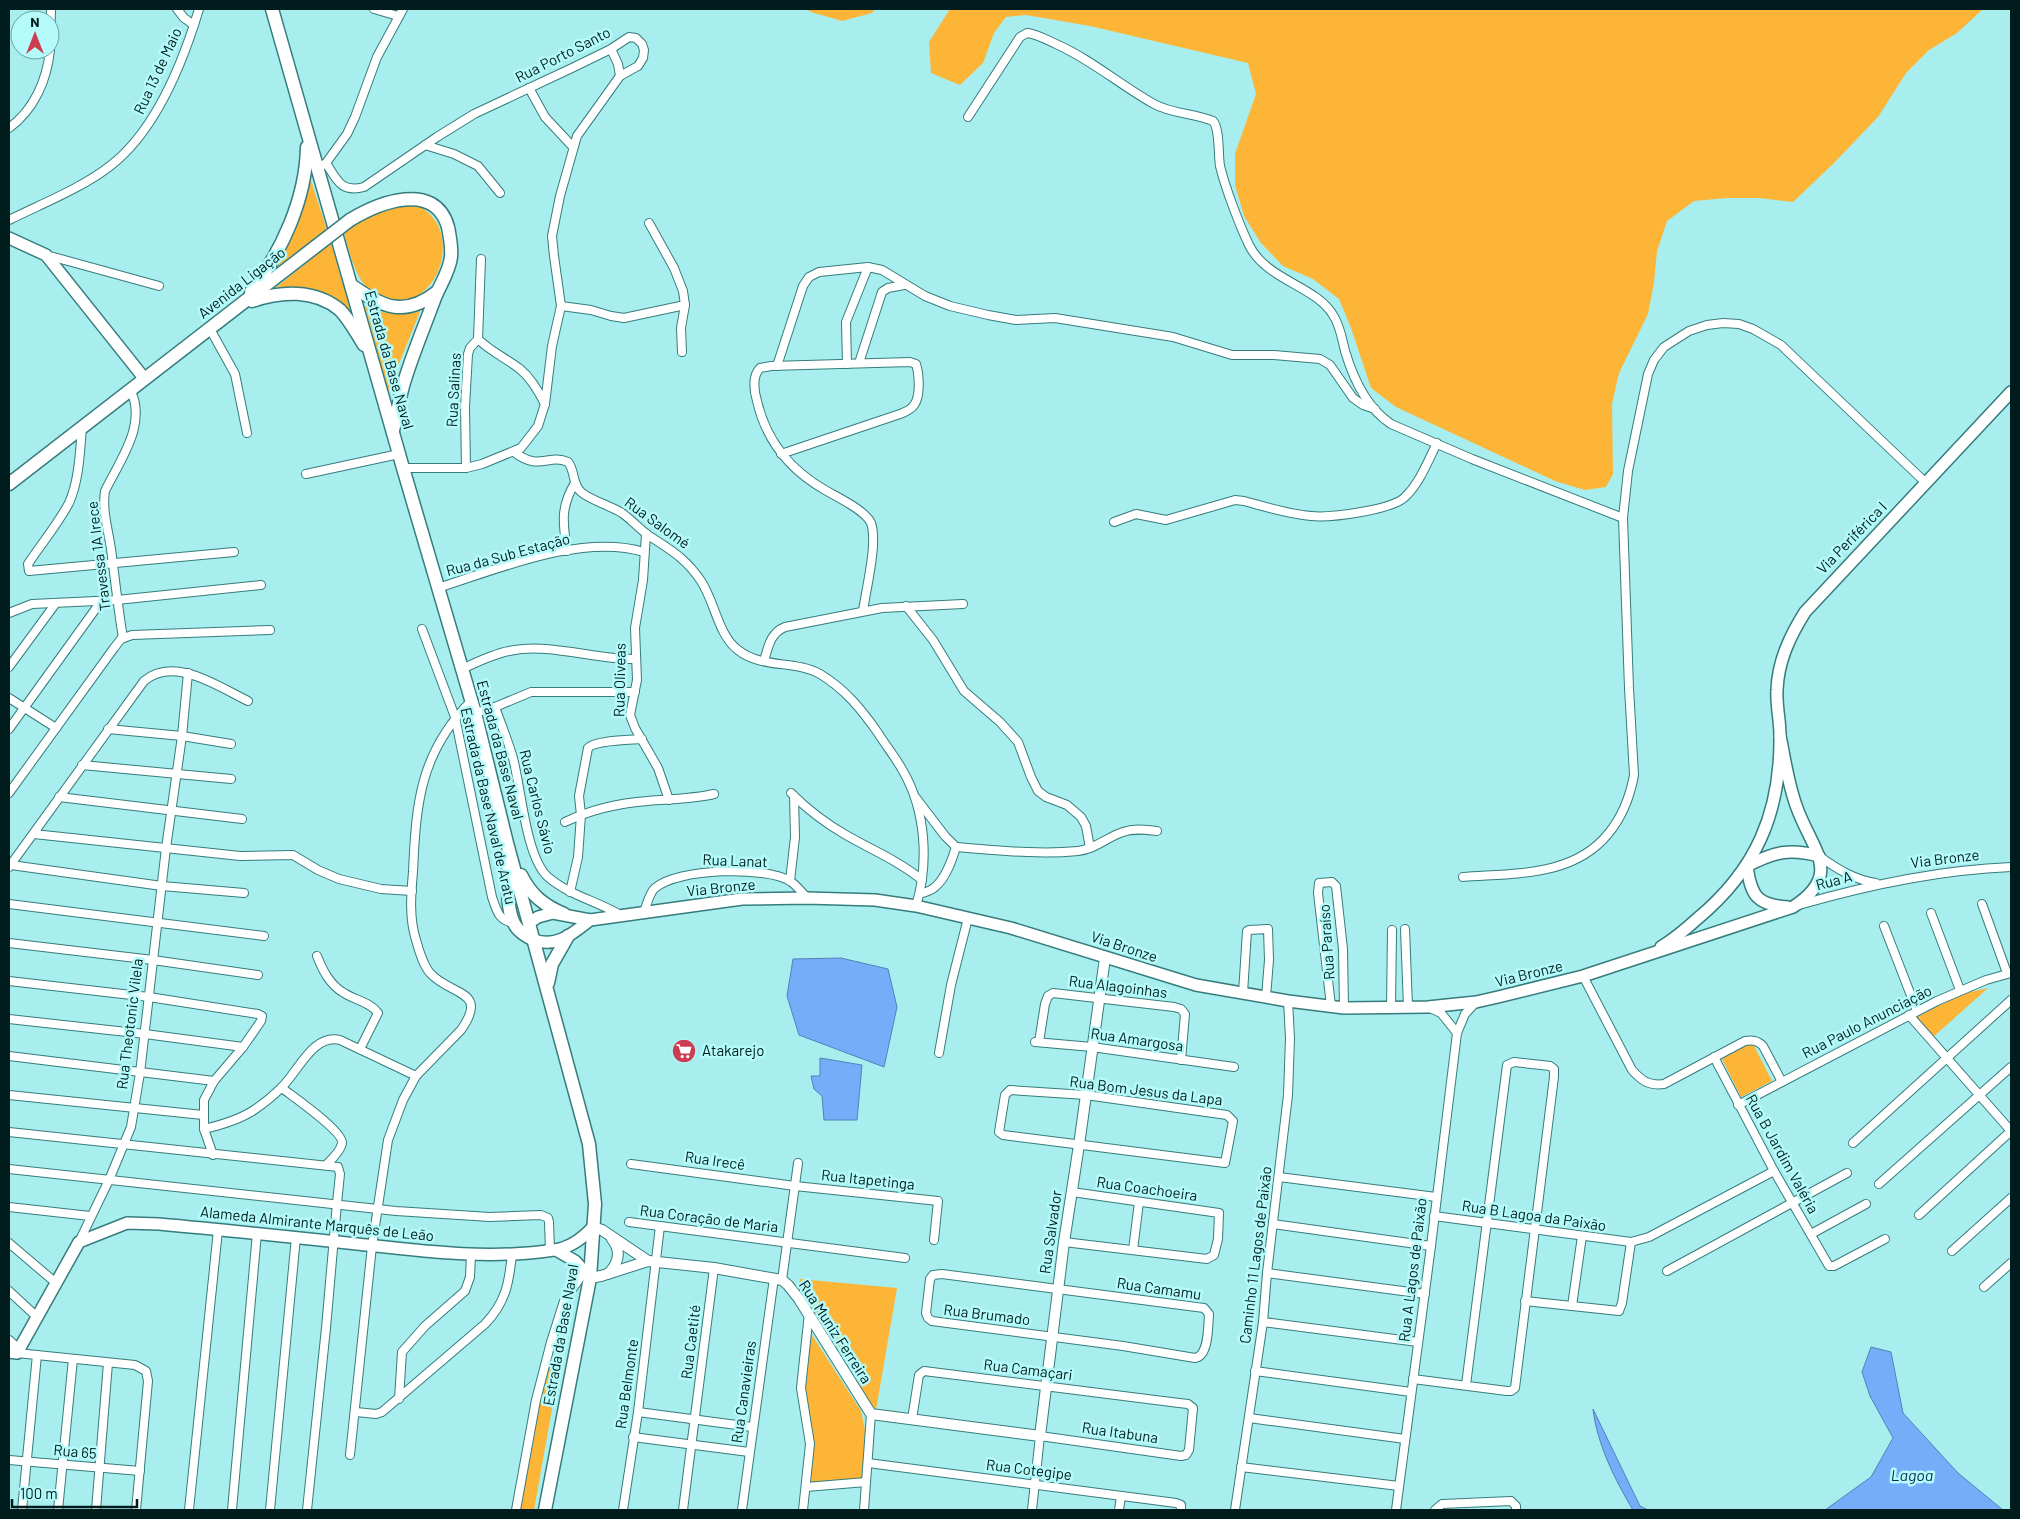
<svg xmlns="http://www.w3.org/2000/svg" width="2020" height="1519" font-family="Barlow,sans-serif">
	<rect width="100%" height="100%" fill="#a8eeee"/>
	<g fill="#fcb537">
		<polygon points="806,9 875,9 872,13 842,21 811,12"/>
		<polygon points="950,9 1983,9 1957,33 1929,50 1906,73 1878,117 1834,163 1793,202 1759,198 1727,198 1694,201 1667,221 1657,251 1654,282 1648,314 1619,373 1612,404 1613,474 1606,487 1585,490 1555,481 1396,407 1371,388 1351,328 1339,299 1313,279 1283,266 1261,243 1244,216 1235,185 1235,154 1256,94 1248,63 1090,26 1026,15 1006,17 994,33 983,63 960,85 931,73 929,42"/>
		<polygon points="310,178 327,230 270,272"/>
		<path d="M415 205C425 208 433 216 438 225 460 275 402 333 363 283 353 269 349 250 344 233 365 216 388 208 415 205Z"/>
		<polygon points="331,243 354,322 341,308 273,290"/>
		<path d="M365 306C384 315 402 316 421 309L388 391Z"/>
		<polygon points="1988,988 1932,1038 1915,1018 1962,994"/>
		<polygon points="1752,1042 1772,1081 1741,1097 1721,1057"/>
		<polygon points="800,1279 897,1288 876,1410 857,1384 859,1377 834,1339 828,1337 798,1289"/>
		<polygon points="810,1332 861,1411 865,1430 862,1479 811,1483 813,1444 804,1390"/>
		<polygon points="563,1347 534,1510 520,1510 545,1371"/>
	</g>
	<g fill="#75adf9" stroke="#5282b7">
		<polygon points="841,958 888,969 897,1007 884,1067 799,1035 787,996 793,959"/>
		<polygon points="820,1058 862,1065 857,1120 824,1120 822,1096 814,1089 811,1076 820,1076"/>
		<polygon points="1871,1347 1891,1352 1903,1413 1958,1473 2003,1510 1825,1510 1871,1477 1893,1438 1870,1396 1862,1372"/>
		<path d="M1593 1409 1640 1506 1648 1510H1633C1615 1480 1597 1444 1593 1409Z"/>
	</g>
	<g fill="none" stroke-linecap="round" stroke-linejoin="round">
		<g stroke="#377c7d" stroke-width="10">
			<g id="minor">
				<polyline points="177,9 184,18 194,25"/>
				<polyline points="374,9 398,16"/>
				<polyline points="50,48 51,9"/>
				<polyline points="611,49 618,64 620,76"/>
				<polyline points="529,88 545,117 573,147"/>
				<path d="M968 117 1020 37 1027 33C1037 34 1047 40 1056 44 1092 60 1120 85 1154 104 1172 114 1194 113 1213 121 1220 129 1218 154 1220 166 1225 187 1239 224 1249 245 1266 280 1316 286 1333 315 1340 325 1342 339 1345 351 1353 378 1367 408 1391 424L1472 459 1623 518"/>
				<path d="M9 128C34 110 47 80 50 50"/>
				<polyline points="425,145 454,154 478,166 500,193"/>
				<path d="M326 163C337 180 341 193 364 187L437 137 474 114 572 68 611 49 629 37 636 38 642 44 644 50 643 58 638 66 620 76 577 136 560 196 552 236 554 256 561 306 552 346 545 404 538 426 521 448 482 464 466 468H403"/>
				<polyline points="323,165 326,163 347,134 355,117 377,57 403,9"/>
				<path d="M9 220C41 204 82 188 110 166 156 131 183 62 199 9"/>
				<polyline points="649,223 674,268 683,291 685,305 681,328 682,352"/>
				<polyline points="46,255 159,286"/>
				<polyline points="561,306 591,310 611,316 624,318 685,305"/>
				<polyline points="210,329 235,374 247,433"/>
				<polyline points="478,339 481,259"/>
				<polyline points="859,363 882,292 888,288 904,285"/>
				<polyline points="847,364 846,322 868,267"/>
				<polyline points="777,366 803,286 809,277 819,272 868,267 882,270 925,296 950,306 988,315 1016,320 1055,318 1173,337 1232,355 1274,355 1320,359 1330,365 1353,398 1363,405 1375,409"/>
				<path d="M82 427C80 452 79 481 69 503 58 524 41 544 28 564L29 571 234 552"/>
				<path d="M514 452C540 472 548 453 568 462 575 470 572 484 581 492 592 501 609 505 622 513 631 519 638 528 648 535 670 550 685 557 701 581 715 602 718 635 738 650 762 669 795 660 820 674 845 689 862 710 878 733 886 746 896 758 903 771 926 811 929 863 916 906"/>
				<path d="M781 454 900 414C905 412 911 410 914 405 921 396 919 374 916 364L910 362 771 366 760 368C752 376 754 391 757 401 766 440 790 470 825 490 837 497 865 510 871 523 878 543 866 589 863 611"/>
				<path d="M466 468 465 407 468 354 470 348 478 339C491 352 506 358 520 369 531 378 539 392 545 404"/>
				<polyline points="306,474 399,454"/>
				<path d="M1114 522 1136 514 1166 520 1235 500 1244 501C1266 507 1288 514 1311 516 1330 518 1394 510 1406 496 1420 482 1428 461 1437 443"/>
				<polyline points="646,534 643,580 635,628 637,680 630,715 635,728 658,768 669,800"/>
				<path d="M567 551C563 524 560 507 575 483"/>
				<path d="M438 588C498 569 582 533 644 552"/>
				<polyline points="906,606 933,640 964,691 1000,722 1018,742 1031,777 1038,791 1046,797 1067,805 1081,817 1086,826 1090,848"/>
				<polyline points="9,613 32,604 117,600 261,585"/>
				<path d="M422 629 455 717 492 897C497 911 498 920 514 923"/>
				<path d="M123 638C118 608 115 579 111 549 108 529 102 510 105 491 120 460 148 424 130 389"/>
				<path d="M764 661C768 648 770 633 785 627L882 608 963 604"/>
				<polyline points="9,667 56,603"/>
				<path d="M462 669C477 662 493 654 509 651 550 642 594 660 635 659"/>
				<polyline points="9,698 56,728"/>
				<path d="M495 707C501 724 508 741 513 758 521 788 526 858 548 877 570 896 598 901 622 916"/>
				<polyline points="475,713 495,707 531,692 635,692"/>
				<polyline points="9,729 102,600"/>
				<polyline points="108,729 182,736 231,744"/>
				<polyline points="82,765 231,779"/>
				<polyline points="9,793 114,648 121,639 132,635 270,630"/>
				<path d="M791 793C807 809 825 823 846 835 872 850 899 861 922 880"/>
				<polyline points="59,797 242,819"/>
				<polyline points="916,798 945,836 956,847"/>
				<path d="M565 822C590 810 620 803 648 801 670 799 692 799 714 794"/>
				<polyline points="34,834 240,856 293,855 318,870 339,879 381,889 412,891"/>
				<path d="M956 847C996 850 1038 855 1078 851 1096 849 1107 837 1123 832 1135 828 1146 830 1157 831"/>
				<path d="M1819 856C1837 869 1855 880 1876 883"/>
				<polyline points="11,865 162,886 244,893"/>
				<path d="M9 867 144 681C174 655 219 687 248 701"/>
				<path d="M1463 877C1514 873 1573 877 1608 834 1623 816 1630 797 1634 775L1629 688 1623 518 1628 471 1648 374 1654 360 1664 347 1689 331 1707 325 1723 323 1739 324 1753 329 1781 345 1926 483"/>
				<polyline points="790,881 795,837 794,796"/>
				<path d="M570 892 578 857 581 815 579 796 588 748C595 740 630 740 642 739"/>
				<path d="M920 894C925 892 931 891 935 887 946 878 952 860 956 847"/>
				<polyline points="9,904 264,936"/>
				<polyline points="1982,904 2007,973"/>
				<path d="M1799 905C1868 885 1939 870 2011 867"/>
				<path d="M644 912C647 905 649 893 655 888 678 868 765 866 790 881 796 885 802 892 807 898"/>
				<polyline points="1931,913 1960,990"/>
				<polyline points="1884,926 1917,1011"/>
				<polyline points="1405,929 1408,1007"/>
				<polyline points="9,943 153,960 258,975"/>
				<path d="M317 956C323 971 330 985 344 993 355 1000 370 1002 378 1013L360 1049"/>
				<path d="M1583 976 1632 1070C1642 1081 1649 1086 1664 1084L1745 1041C1752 1040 1757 1040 1763 1046L1782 1082"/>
				<polyline points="9,981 149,997 258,1014 262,1016 261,1021 243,1047 214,1081 204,1100 204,1129 213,1155"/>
				<polyline points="1243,993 1247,931 1249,930 1268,929 1269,960 1266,997"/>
				<polyline points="1331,1006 1318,893 1319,883 1332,882 1336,886 1343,949 1344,1008"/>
				<polyline points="1391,1007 1392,930"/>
				<polyline points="1430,1008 1441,1013 1457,1033"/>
				<polyline points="1909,1015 2011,1131"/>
				<polyline points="9,1019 145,1034 243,1047"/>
				<polyline points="1035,1042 1092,1047 1234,1067"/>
				<polyline points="1039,1042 1045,1004 1048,996 1053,993 1174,1007 1181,1009 1185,1014 1181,1060"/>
				<polyline points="939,1053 951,985 968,918"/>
				<polyline points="9,1056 214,1081"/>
				<polyline points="1714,1057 1774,1171 1829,1266 1834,1266 1885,1239"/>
				<path d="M282 1088C292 1096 343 1131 342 1143 341 1151 331 1160 326 1165"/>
				<polygon points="1010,1090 1086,1095 1227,1115 1233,1121 1225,1163 1003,1135 999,1132 1005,1095"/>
				<polyline points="9,1095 203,1115"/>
				<polyline points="1738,1105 1937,1001 1986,980 2011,973"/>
				<path d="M204 1129C221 1125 239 1120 254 1110 263 1104 273 1096 281 1088 298 1072 313 1033 340 1040L416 1076"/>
				<polyline points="9,1132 338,1167 340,1174 337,1203 326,1328 307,1510"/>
				<polyline points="1853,1143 2011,1000"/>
				<polyline points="631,1164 795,1186 938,1201 934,1240"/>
				<polyline points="9,1169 396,1211 490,1217 541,1215 548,1218 549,1222 550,1251"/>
				<polyline points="1279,1177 1436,1197"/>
				<polyline points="1879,1184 2011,1067"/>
				<polyline points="9,1207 90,1216"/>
				<polyline points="1919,1215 2011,1131"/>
				<polyline points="1434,1216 1631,1242 1649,1237 1774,1171"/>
				<polyline points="629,1222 905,1258"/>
				<polyline points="1273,1224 1431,1246"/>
				<polyline points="1811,1234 1866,1204"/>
				<polyline points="79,1242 109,1180 131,1127 140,1073 166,848 182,736 188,673"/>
				<polyline points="1064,1242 1207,1259 1214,1255 1218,1239 1219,1213 1072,1192"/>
				<polyline points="9,1243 56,1283"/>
				<polyline points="1133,1250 1139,1202"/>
				<polyline points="1952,1251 2011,1198"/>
				<polyline points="1667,1271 1847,1173"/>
				<polyline points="1267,1273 1425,1294"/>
				<path d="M942 1274 1204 1308 1209 1314C1208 1326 1209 1356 1195 1358L1123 1346 932 1321 928 1318 926 1313 930 1279 933 1275Z"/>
				<polyline points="782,1280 798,1163"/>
				<polyline points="1984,1287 2011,1263"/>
				<polyline points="9,1291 37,1317"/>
				<polyline points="1525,1301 1619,1311 1622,1303 1631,1242"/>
				<polyline points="1572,1306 1582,1236"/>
				<polyline points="1263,1322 1418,1342"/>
				<polyline points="9,1340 19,1349"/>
				<polyline points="17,1353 135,1365 146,1371 148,1381 136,1510"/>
				<polyline points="1255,1371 1411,1392"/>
				<polyline points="1413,1379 1507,1391 1511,1391 1515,1388 1554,1077 1554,1069 1550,1066 1514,1062 1507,1065 1466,1385"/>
				<polyline points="399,1399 402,1352 425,1326 465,1291 470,1277 471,1254"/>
				<path d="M356 1412 376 1414 382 1412 485 1324C506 1302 509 1283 512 1254"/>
				<polyline points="638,1412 752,1427"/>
				<polyline points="1249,1418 1405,1439"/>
				<polyline points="912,1419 919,1375 924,1371 1179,1403 1188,1404 1193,1408 1189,1450 1186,1455 1181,1456 1040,1436 1032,1510"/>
				<polyline points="633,1437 749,1452"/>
				<path d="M350 1455 372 1246 388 1140 403 1100 416 1076 461 1030C489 990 452 996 431 974 423 966 419 950 416 940 409 918 411 894 413 872 416 803 420 753 471 701"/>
				<polyline points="9,1460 140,1471"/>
				<polyline points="868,1463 1176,1503 1181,1505 1181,1510"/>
				<polyline points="1241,1467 1399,1486"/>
				<polyline points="806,1487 866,1482"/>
				<polyline points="22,1510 37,1355"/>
				<polyline points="58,1510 73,1359"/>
				<polyline points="96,1510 108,1363"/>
				<polyline points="189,1510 218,1230"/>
				<polyline points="232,1510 257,1233"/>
				<polyline points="270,1510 296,1237"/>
				<polyline points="516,1510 536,1400 551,1342 564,1301 585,1271"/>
				<polyline points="623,1510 638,1412 660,1226"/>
				<polyline points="683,1510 714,1268"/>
				<polyline points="742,1510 774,1278"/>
				<polyline points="803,1510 810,1444 801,1388 809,1313"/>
				<polyline points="864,1510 871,1414"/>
				<polyline points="1119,1510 1121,1496"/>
				<polyline points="1235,1510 1263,1322 1267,1273 1288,1095 1290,1038 1288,1001"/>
				<polyline points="1396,1510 1431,1246 1457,1033 1465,1014 1476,1002"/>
				<polyline points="1435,1510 1442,1504 1511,1501 1516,1506 1516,1510"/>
			</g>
		</g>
		<g stroke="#377c7d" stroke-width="12">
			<g id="tertiary">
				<polyline points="593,1227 602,1230 648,1261"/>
				<path d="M608 1274C618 1264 622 1251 612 1239"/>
				<polyline points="590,1278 601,1276 648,1261 714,1268 782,1280 788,1285 799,1299 871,1414 1040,1436 1064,1242 1079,1145 1105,958"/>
			</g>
		</g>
		<g stroke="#377c7d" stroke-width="14">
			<g id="secondary">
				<polyline points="9,238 46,255 144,378"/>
				<path d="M1788 907C1757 905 1751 896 1747 866 1774 852 1789 848 1819 856"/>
				<path d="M529 923 538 917 553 913 590 920 742 899 807 898 875 900 916 906 1011 928 1196 985 1288 1001 1344 1008 1428 1007 1476 1002 1498 997 1583 976 1793 907C1844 874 1812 850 1797 808 1788 785 1785 759 1780 736"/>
				<path d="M534 940C557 948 572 934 590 920"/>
				<path d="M1661 947C1674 939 1686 929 1697 919 1756 870 1781 813 1780 735 1780 720 1776 705 1777 690 1778 661 1790 636 1805 612L2011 392"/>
				<polyline points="556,1250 575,1261 590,1278"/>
				<path d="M9 1352 17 1353 79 1242 127 1223 159 1224C225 1230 291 1237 357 1244 421 1251 490 1260 554 1250 570 1248 583 1238 593 1227"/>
			</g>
		</g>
		<g stroke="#377c7d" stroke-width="15">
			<g id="primary">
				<polyline points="272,9 403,468 475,713 507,843 589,1144 595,1204 590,1278 545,1510"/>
				<path d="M350 220C378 203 435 180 448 227 450 237 452 247 451 257 449 274 438 287 433 303 423 330 411 358 403 386 399 400 397 416 393 430"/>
				<path d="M351 285C382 307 404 318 437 292"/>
				<path d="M251 292C282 251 306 199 307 147"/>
				<path d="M252 301C281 291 315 289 340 310 349 319 357 334 364 345"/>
				<polyline points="9,484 315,247"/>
				<path d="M508 865C509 884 505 913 517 928 521 933 528 937 534 940"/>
				<path d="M521 875C531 895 543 905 564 914"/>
				<polyline points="548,983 552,964 568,936"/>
			</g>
		</g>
		<use href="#minor" stroke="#fff" stroke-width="8"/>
		<use href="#tertiary" stroke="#fff" stroke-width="10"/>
		<use href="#secondary" stroke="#fff" stroke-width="11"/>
		<use href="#primary" stroke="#fff" stroke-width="12"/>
		<g stroke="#377c7d" stroke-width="15" stroke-linecap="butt">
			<polyline id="primary-bridge" points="315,247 350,220"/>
		</g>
		<use href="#primary-bridge" stroke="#fff" stroke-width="12"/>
	</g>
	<defs>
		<g id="supermarket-disc" transform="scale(1.25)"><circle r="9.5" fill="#cd3d52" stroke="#b5fbfb"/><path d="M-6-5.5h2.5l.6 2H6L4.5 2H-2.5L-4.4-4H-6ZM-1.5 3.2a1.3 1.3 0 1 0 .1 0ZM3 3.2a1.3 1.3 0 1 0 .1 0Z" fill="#fff"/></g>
	</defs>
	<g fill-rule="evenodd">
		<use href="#supermarket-disc" x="684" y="1051"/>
	</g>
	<g text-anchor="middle" stroke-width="5" stroke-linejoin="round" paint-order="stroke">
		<g font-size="15" fill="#001c1c" stroke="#b5fbfb">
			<text transform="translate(563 55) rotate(-27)" y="5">Rua Porto Santo</text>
			<text transform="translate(158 71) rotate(-65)" y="5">Rua 13 de Maio</text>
			<text transform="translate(242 283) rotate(-38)" y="5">Avenida Ligação</text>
			<text transform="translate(389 360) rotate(74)" y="5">Estrada da Base Naval</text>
			<text transform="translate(454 390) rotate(-87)" y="5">Rua Salinas</text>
			<text transform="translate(657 523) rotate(36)" y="5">Rua Salomé</text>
			<text transform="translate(1852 538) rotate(-46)" y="5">Via Periférica I</text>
			<text transform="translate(508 555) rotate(-15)" y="5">Rua da Sub Estação</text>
			<text transform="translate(99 556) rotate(-97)" y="5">Travessa 1A Irece</text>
			<text transform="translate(620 680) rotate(-89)" y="5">Rua Oliveas</text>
			<text transform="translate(500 750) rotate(75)" y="5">Estrada da Base Naval</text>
			<text transform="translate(537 802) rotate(76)" y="5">Rua Carlos Sávio</text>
			<text transform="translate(488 806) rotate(77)" y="5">Estrada da Base Naval de Aratu</text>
			<text transform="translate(1945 859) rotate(-7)" y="5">Via Bronze</text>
			<text transform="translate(735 861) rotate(2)" y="5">Rua Lanat</text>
			<text transform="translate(1834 881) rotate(-15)" y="5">Rua A</text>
			<text transform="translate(721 888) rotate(-6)" y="5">Via Bronze</text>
			<text transform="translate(1327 942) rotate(-94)" y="5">Rua Paraíso</text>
			<text transform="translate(1124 947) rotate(18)" y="5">Via Bronze</text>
			<text transform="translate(1529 974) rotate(-14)" y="5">Via Bronze</text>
			<text transform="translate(1118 987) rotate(7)" y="5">Rua Alagoinhas</text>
			<text transform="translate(1867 1022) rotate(-27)" y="5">Rua Paulo Anunciação</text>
			<text transform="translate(130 1024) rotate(-83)" y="5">Rua Theotonic Vilela</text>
			<text transform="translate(1137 1040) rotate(8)" y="5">Rua Amargosa</text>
			<text transform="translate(1146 1091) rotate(7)" y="5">Rua Bom Jesus da Lapa</text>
			<text transform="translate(1782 1154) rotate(61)" y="5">Rua B Jardim Valéria</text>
			<text transform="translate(715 1161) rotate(8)" y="5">Rua Irecê</text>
			<text transform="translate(868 1180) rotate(6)" y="5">Rua Itapetinga</text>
			<text transform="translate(1147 1189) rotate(8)" y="5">Rua Coachoeira</text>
			<text transform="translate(1534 1216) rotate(8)" y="5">Rua B Lagoa da Paixão</text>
			<text transform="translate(709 1219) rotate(7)" y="5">Rua Coração de Maria</text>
			<text transform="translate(317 1224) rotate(6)" y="5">Alameda Almirante Marquês de Leão</text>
			<text transform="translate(1051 1232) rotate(-82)" y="5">Rua Salvador</text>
			<text transform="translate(1256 1255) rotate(-83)" y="5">Caminho 11 Lagos de Paixão</text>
			<text transform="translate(1413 1270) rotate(-83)" y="5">Rua A Lagos de Paixão</text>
			<text transform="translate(1159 1289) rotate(8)" y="5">Rua Camamu</text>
			<text transform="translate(987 1315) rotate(7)" y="5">Rua Brumado</text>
			<text transform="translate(835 1332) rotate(57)" y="5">Rua Muniz Ferreira</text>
			<text transform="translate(561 1335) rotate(-80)" y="5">Estrada da Base Naval</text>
			<text transform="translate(691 1342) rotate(-83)" y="5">Rua Caetité</text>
			<text transform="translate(1028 1370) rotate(7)" y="5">Rua Camaçari</text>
			<text transform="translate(627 1384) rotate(-82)" y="5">Rua Belmonte</text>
			<text transform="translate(744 1392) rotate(-82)" y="5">Rua Canavieiras</text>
			<text transform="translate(1120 1433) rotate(8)" y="5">Rua Itabuna</text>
			<text transform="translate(75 1452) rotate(5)" y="5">Rua 65</text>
			<text transform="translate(1029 1470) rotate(7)" y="5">Rua Cotegipe</text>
		</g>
		<g font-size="15" fill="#001c1c" stroke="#b5fbfb" text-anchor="start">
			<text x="702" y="1056">Atakarejo</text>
		</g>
		<g font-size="16" font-style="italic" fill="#0f2b4f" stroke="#b5fbfb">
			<text x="1912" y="1481">Lagoa</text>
		</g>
	</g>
	<rect width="2020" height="1519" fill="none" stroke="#001c1c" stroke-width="20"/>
	<g transform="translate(35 35)"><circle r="24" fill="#b5fbfb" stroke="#6da2a2"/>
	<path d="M0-4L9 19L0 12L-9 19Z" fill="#cd3d52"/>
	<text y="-8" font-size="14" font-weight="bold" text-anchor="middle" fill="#001c1c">N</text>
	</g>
	<path d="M12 1499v8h125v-8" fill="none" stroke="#001c1c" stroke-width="2.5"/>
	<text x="20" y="1499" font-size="15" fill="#001c1c" stroke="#b5fbfb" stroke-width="4" paint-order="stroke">100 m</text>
</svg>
